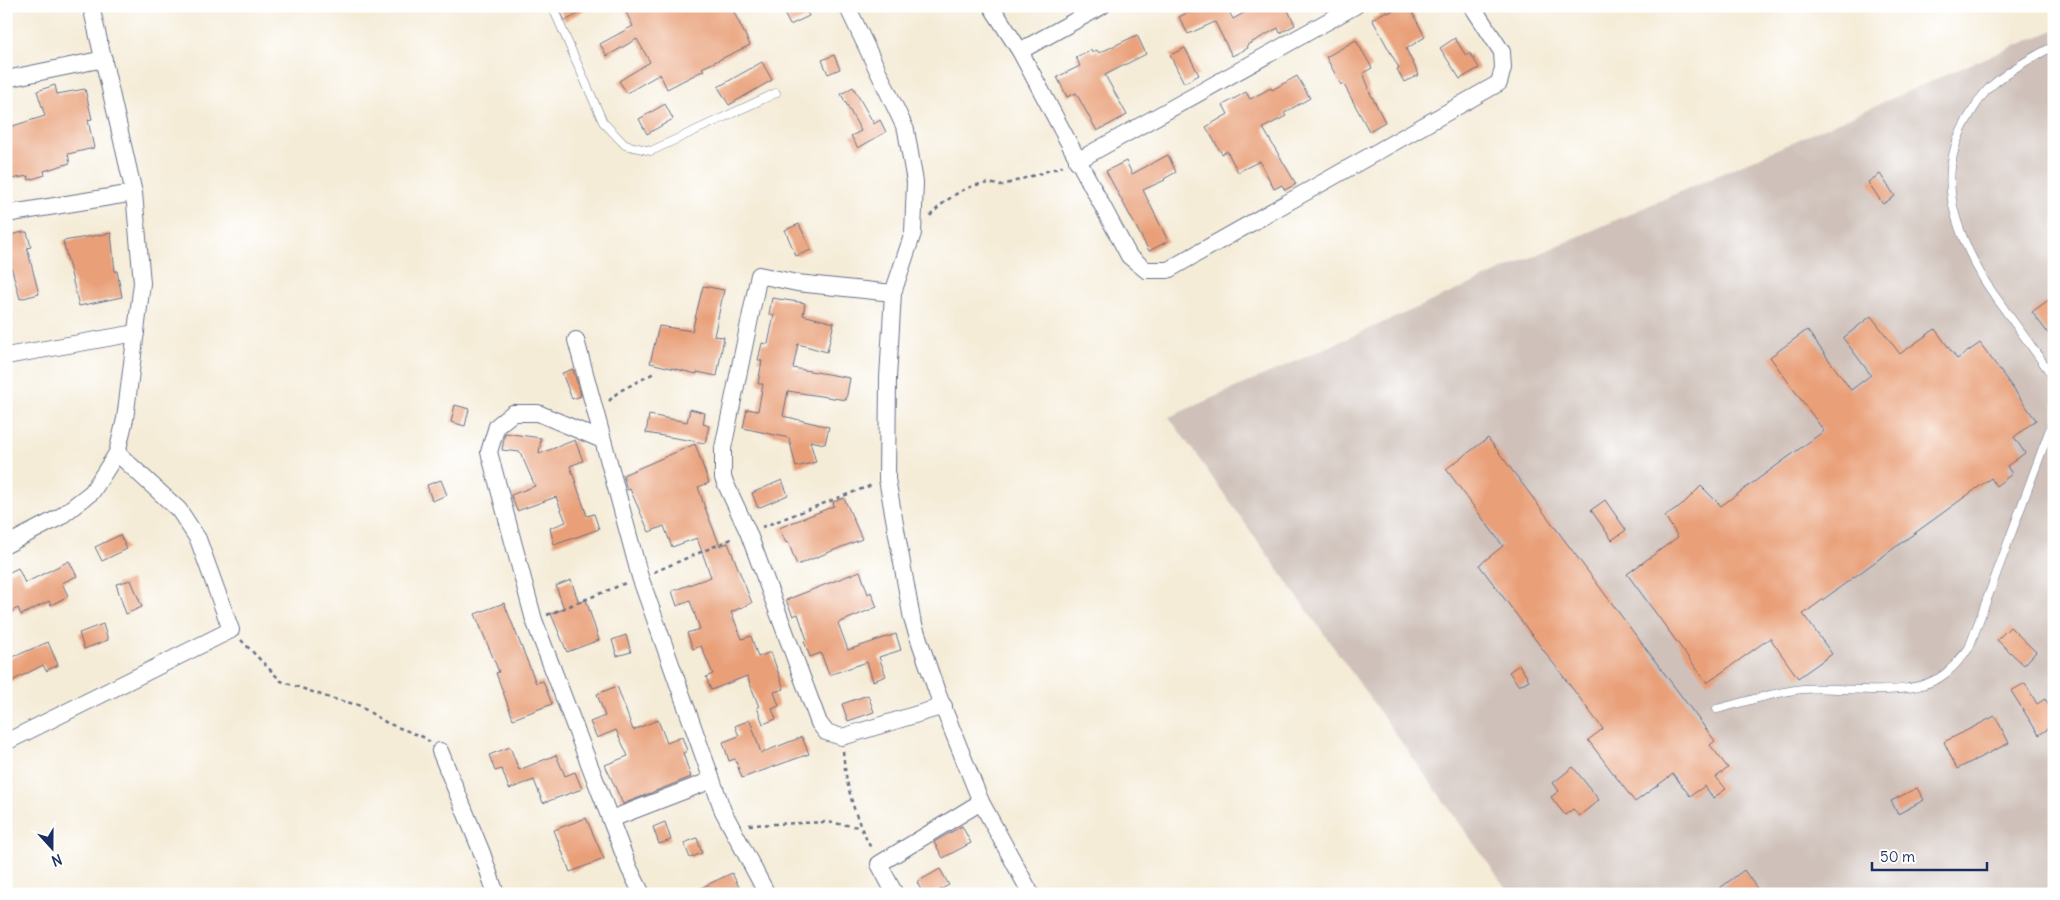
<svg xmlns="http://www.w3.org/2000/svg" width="2060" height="900" font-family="Delius,sans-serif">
	<rect width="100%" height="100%" fill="#fff"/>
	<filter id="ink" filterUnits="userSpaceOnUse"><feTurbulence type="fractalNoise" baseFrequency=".02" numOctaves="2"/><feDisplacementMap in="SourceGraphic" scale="10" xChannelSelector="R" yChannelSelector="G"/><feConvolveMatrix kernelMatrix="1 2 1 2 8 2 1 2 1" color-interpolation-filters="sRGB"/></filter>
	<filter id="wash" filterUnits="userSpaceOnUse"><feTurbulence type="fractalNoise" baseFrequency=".0096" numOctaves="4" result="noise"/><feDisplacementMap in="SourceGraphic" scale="20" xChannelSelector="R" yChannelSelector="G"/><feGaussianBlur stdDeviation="1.12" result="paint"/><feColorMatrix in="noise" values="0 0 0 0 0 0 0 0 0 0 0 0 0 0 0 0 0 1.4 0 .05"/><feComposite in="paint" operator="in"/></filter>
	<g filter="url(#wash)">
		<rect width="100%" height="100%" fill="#f5ecd8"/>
		<polygon fill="#cfc1ba" points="2054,30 2054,894 1510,894 1169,417 1961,68"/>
		<g id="blocks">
			<g fill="#e9a079">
				<polygon points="558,6 592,6 565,21"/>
				<polygon points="623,6 731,6 750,45 702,68 704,70 667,89 660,74 627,93 619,81 650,62 637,39 607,56 600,44 633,26"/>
				<polygon points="780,6 804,6 809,16 790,25"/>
				<polygon points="1201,6 1226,6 1233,19 1256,6 1286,6 1295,25 1280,33 1278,28 1247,45 1248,48 1232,56 1215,22 1188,34 1179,17"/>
				<polygon points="1402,6 1409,6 1425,37 1406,49 1419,75 1404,82 1397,69 1399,68 1372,19 1387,11 1388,13"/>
				<polygon points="1137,35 1146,54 1105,75 1127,115 1097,131 1076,93 1067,97 1057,77 1080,66 1076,57 1091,50 1092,53 1097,50 1099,53"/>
				<polygon points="1455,38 1466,56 1470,53 1479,68 1460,79 1440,48"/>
				<polygon points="1356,40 1372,68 1363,73 1369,88 1368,89 1385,122 1369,131 1343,83 1341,85 1326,57"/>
				<polygon points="1185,48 1199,75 1184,83 1170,55"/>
				<polygon points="834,55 840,69 828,74 822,60"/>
				<polygon points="762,62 772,80 729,105 718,87"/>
				<polygon points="1297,76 1310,98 1284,113 1286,116 1263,128 1296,184 1285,190 1282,185 1274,189 1260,161 1238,172 1227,151 1222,154 1206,127 1228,114 1223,105 1246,92 1250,99 1271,88 1272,90"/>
				<polygon points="55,85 57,94 85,89 92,119 88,120 94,148 68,154 70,163 44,171 45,175 29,180 28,176 6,180 6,128 45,116 37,91"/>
				<polygon points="853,87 874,124 880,120 886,132 858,148 851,136 861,131 841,94"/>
				<polygon points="665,104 673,119 647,134 639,119"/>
				<polygon points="1168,155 1176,172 1164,179 1165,180 1143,190 1168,241 1149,251 1106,171 1126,161 1132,174"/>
				<polygon points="1880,174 1895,196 1883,204 1868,182"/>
				<polygon points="799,224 811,250 796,256 785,230"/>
				<polygon points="23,232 27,232 31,247 27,248 39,294 20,299 6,248 6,236"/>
				<polygon points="111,233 115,272 117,271 122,297 79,306 63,241"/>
				<polygon points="703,286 724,290 714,336 724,337 717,376 697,372 697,374 650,363 659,326 692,331"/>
				<polygon points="2054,296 2054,341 2032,312"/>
				<polygon points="772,298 805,303 803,315 834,323 827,352 798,344 793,368 850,378 846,400 788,391 783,416 829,427 825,444 810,441 816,462 796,467 789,438 743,428 747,409 758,411 763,384 758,384 762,361 758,360 762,343 768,344 774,315 769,314"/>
				<polygon points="1871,316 1900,354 1935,329 1957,359 1980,343 2036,420 2014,437 2025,453 2007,466 2012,474 1996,486 1991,478 1803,614 1832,654 1798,678 1770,638 1707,683 1627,574 1678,537 1665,516 1680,507 1701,486 1721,506 1824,431 1770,357 1807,330 1851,390 1871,375 1843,338"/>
				<polygon points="573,369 581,396 572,399 562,373"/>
				<polygon points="455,405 469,409 465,426 451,422"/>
				<polygon points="690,409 705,413 703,424 709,426 705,443 646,433 649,415 687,422"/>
				<polygon points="505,433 541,438 539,454 575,440 583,461 570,466 587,516 594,514 599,529 554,545 550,528 566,522 556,497 517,511 511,495 535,486 520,452 502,450"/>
				<polygon points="1488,438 1715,741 1710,745 1728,768 1716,777 1726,789 1713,798 1705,786 1690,796 1673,774 1635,802 1588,740 1603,729 1479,565 1503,546 1446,469"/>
				<polygon points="695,444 709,483 698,487 705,508 720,546 728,543 752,603 731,612 742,639 751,636 758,657 771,652 784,689 774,692 779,706 772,709 776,719 763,724 757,707 759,707 747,676 711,690 706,677 713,674 701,646 693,649 687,633 700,629 690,601 677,606 672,591 711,577 697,538 672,547 664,526 649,532 630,489 627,490 623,475"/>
				<polygon points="441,480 447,495 432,501 427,485"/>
				<polygon points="782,480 788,495 758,508 752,493"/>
				<polygon points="844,498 862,539 797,565 788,542 786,543 779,528 834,506 833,502"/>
				<polygon points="1605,500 1626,530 1612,540 1591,510"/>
				<polygon points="120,535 127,549 102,561 95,547"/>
				<polygon points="69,561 77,576 62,583 68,596 51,605 49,601 21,615 18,608 6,614 6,595 10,593 6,584 6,574 18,568 25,583"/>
				<polygon points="860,571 868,594 871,592 877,607 838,623 848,650 896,634 901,650 879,657 886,676 873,681 867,662 829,675 821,653 810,657 804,641 807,640 798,614 793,616 786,600"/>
				<polygon points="131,580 142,607 126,614 116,584"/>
				<polygon points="571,580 579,603 586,600 599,640 567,652 551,614 564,609 556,586"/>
				<polygon points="504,603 536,683 543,681 552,704 513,719 496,673 499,672 475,614"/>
				<polygon points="103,624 108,640 84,649 79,633"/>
				<polygon points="2010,627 2036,652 2024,665 1997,640"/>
				<polygon points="626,635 631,652 617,656 612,640"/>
				<polygon points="48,642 58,665 46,671 43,665 6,684 6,660"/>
				<polygon points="1519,665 1529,680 1519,686 1509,672"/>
				<polygon points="2025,683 2037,704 2045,699 2054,712 2054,725 2039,735 2011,691"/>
				<polygon points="617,686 633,730 658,720 667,743 682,737 687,751 683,753 691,777 623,804 605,765 628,756 616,730 597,738 590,722 605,716 597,694"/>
				<polygon points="868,695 874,712 848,721 842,704"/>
				<polygon points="1995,716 2009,743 1957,769 1944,742"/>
				<polygon points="750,720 761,753 802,737 809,754 742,778 735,759 729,761 723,742 739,736 735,726"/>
				<polygon points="510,747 519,770 556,755 565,776 575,772 582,789 543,803 534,780 509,789 502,769 495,771 489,755"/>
				<polygon points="1573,767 1599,800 1579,816 1573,809 1565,815 1551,797 1559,791 1553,783"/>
				<polygon points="1917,788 1924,800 1898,814 1891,801"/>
				<polygon points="586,818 604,859 570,872 554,830"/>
				<polygon points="665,822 671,840 659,844 653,827"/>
				<polygon points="962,826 971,843 943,858 934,842"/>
				<polygon points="697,838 702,853 690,858 684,843"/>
				<polygon points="940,869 949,885 932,894 923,894 917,882"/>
				<polygon points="1744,870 1761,894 1712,894"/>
				<polygon points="732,873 739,887 725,894 688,894"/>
			</g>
		</g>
	</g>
	<g filter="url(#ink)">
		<use href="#blocks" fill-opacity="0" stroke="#677189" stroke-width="1"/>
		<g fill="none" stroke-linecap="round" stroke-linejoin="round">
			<g stroke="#677189" stroke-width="9">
				<g id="lane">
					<polyline points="552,6 603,122 625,145 651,151 776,93"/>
					<path d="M2054 46C2031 58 2009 70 1990 87 1981 95 1974 108 1968 118 1935 173 1953 226 1983 278 1990 290 1999 301 2007 313 2023 334 2038 356 2054 378"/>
					<path d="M1717 709C1745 702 1774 692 1803 689 1845 686 1902 699 1939 678 1951 671 1960 659 1969 648L2054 418"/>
				</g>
			</g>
			<g stroke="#677189" stroke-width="18">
				<g id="street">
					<polyline points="847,6 906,130 915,182 913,233 893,293 888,378 887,479 912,619 937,692 981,802 1031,894"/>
					<polyline points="991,6 1020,51 1102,6"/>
					<polyline points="1020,51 1129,256 1146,270 1168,270 1499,83 1503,68 1502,52 1472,6"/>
					<polyline points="6,79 104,59"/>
					<polyline points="1077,161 1355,6"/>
					<polyline points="6,214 134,193"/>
					<polyline points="893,293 797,283 759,275 723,448 723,478 748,532 819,723 826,732 842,737 944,706"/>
					<polyline points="576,340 640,577 723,811 767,894"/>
					<polyline points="6,356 136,333"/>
					<polyline points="602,440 538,413 513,413 497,426 489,452 534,620 629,868 642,894"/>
					<polyline points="6,545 60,517 92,492 117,453 125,419 142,283 134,193 91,6"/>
					<polyline points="6,742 231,630 198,539 179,510 117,453"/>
					<polyline points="440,751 482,853 496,894"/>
					<polyline points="611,819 712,780"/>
					<polyline points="895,894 879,864 981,802"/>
				</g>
			</g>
			<g stroke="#677189" stroke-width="2.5" stroke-dasharray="4 4" stroke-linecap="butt">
				<path d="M930 216C945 199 976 176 1000 186L1063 166"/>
				<polyline points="609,401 618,392 654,373"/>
				<polyline points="762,527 872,485"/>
				<polyline points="654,572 734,538"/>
				<polyline points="547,615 626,583"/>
				<polyline points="241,640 281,681 330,698 358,705 387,723 423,737 430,742"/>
				<path d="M843 751C846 787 855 819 872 850"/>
				<polyline points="749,825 827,822 859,827"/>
			</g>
			<use href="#lane" stroke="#fff" stroke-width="8"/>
			<use href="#street" stroke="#fff" stroke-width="16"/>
		</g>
	</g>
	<rect width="2060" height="900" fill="none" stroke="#fff" stroke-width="25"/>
	<g transform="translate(52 848) rotate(159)" stroke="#ffffff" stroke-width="4" paint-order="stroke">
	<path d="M0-4L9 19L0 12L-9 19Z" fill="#1b2f5e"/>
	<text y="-8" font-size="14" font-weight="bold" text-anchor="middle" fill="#1b2f5e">N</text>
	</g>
	<path d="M1872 862v8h115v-8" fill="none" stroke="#1b2f5e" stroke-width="2.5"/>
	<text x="1880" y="862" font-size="15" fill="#1b2f5e" stroke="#ffffff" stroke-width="4" paint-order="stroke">50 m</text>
</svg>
